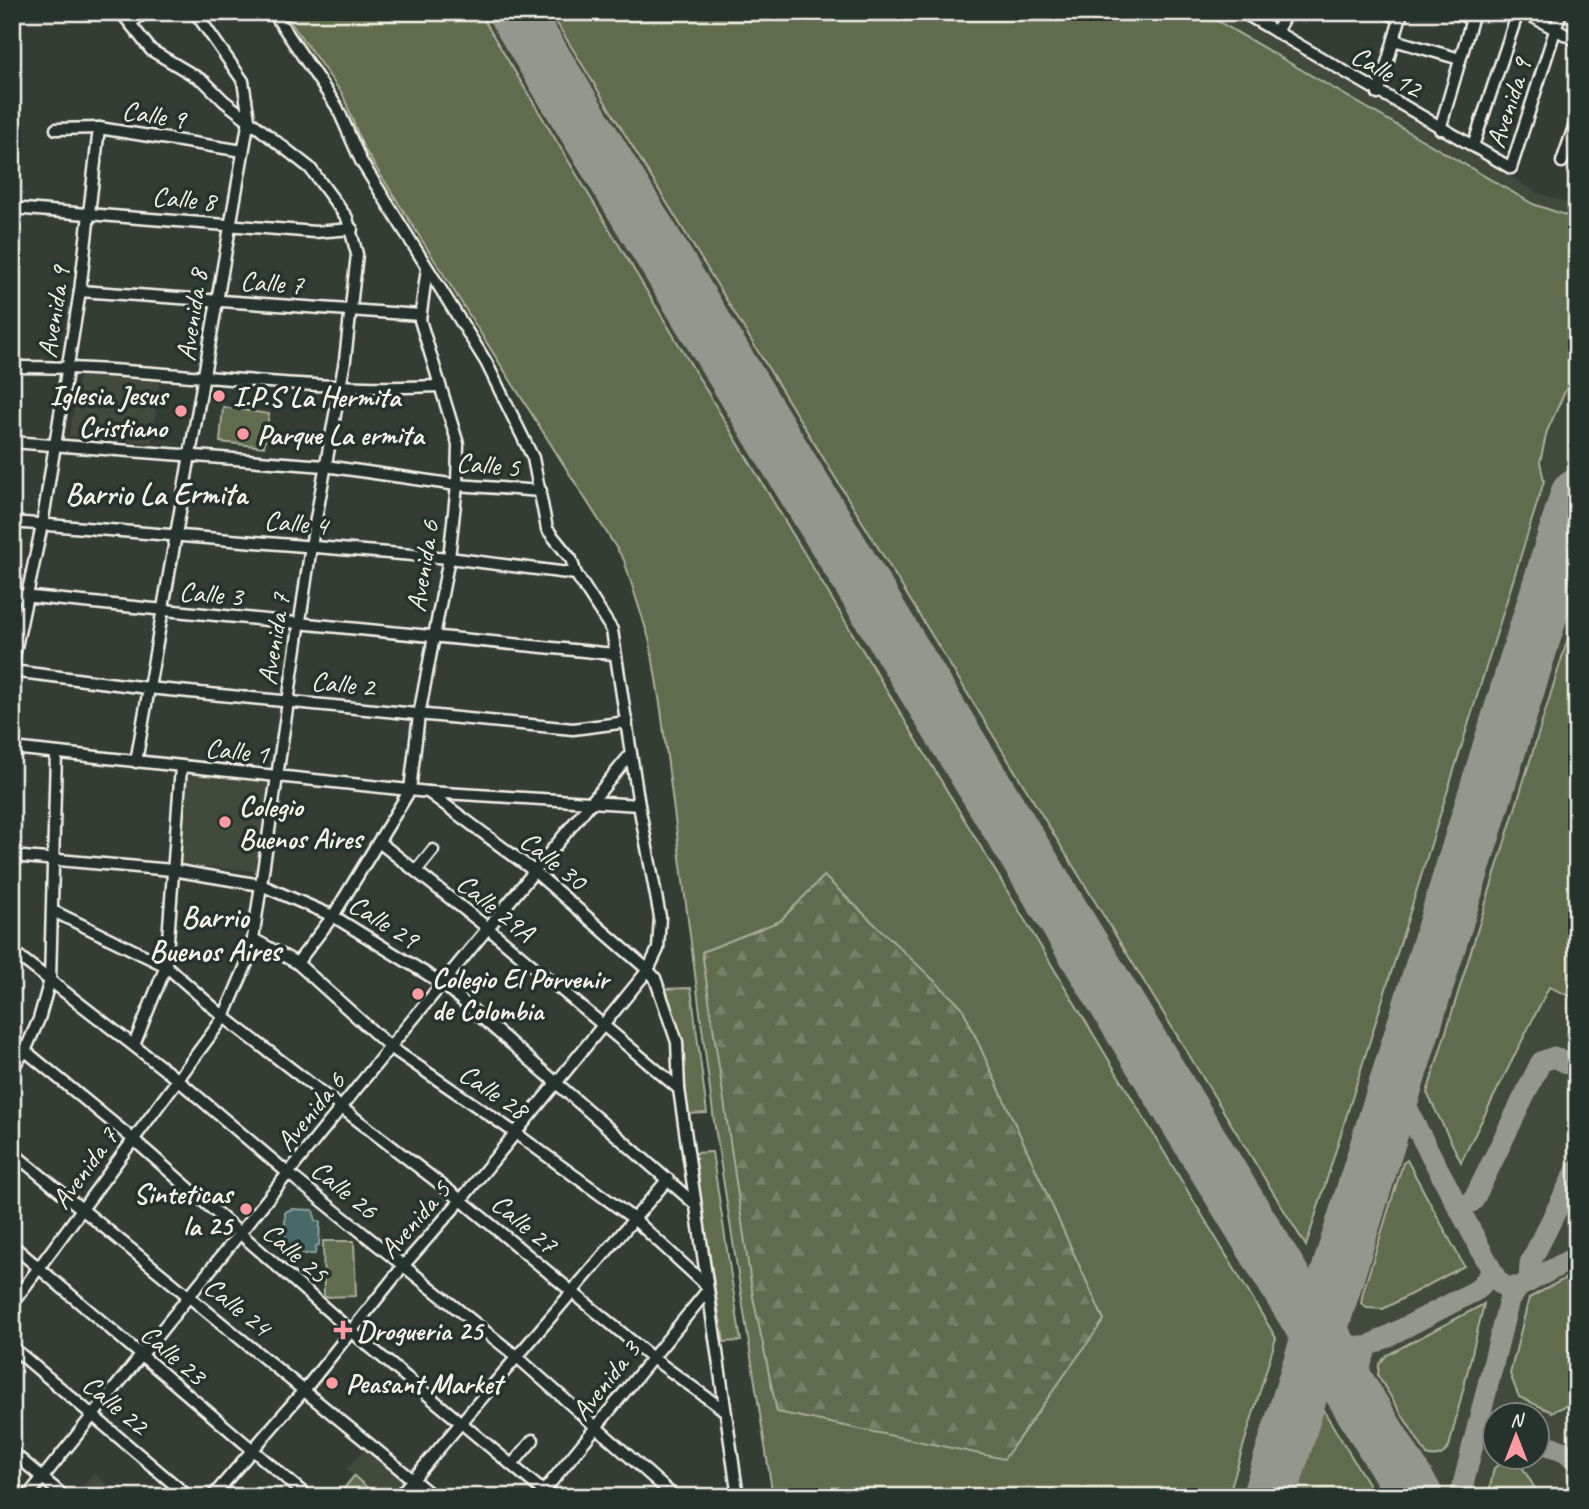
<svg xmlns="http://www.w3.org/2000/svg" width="1589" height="1509" font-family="Caveat,sans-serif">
	<defs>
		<pattern id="forest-firs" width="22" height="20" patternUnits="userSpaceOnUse" patternTransform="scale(1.75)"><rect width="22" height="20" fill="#606c4e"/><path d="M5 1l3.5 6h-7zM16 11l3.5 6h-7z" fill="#778168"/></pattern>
	</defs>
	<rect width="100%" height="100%" fill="#333d34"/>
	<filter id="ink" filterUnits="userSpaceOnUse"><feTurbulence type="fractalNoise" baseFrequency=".0143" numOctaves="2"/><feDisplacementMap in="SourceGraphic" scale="14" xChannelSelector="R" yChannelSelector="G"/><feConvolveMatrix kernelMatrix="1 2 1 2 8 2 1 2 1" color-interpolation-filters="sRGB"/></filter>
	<g filter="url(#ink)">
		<g fill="#42483c" fill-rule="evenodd">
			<path d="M283 12H1229L1538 193 1577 206V1497H773L714 1121 661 710 650 642 624 560 363 147 343 95ZM1494 1414H1536V1456H1494Z"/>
			<polygon points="80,368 160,377 152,443 69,436"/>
			<polygon points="189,770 272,780 259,871 177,865"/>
			<polygon points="367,1447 408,1479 393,1497 378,1497 346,1469"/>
			<polygon points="94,1473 119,1494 116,1497 75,1497"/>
		</g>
		<g fill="#606c4e" stroke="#aaae9b" stroke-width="2">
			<polygon points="283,12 479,12 1276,1338 1228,1497 773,1497 714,1121 661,710 650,642 624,560 363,147 343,95"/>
			<polygon points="550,12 1202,12 1533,204 1577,219 1577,365 1547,431 1540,462 1544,481 1306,1246"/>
			<polygon points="223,407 269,414 264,447 220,442"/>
			<polygon points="1577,609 1577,999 1549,987 1461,1162 1427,1093"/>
			<polygon points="691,988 707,1113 686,1114 662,989"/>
			<polygon points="712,1152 741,1341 724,1342 692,1153"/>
			<polygon points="1407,1160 1464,1266 1383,1309 1367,1308 1361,1303 1363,1292 1403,1163"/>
			<polygon points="323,1241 354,1241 356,1296 324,1297"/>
			<polygon points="1577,1272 1577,1288 1572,1298 1577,1401 1552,1412 1519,1397 1510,1374 1529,1298"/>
			<path d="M1484 1304 1449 1447C1444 1455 1436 1459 1427 1455L1378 1376 1379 1364 1387 1355Z"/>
			<polygon points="1319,1403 1376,1497 1292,1497"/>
			<polygon points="1501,1463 1521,1465 1540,1497 1488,1497 1494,1468"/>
			<polygon points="354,1476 378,1497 337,1497"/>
		</g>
		<polygon fill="url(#forest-firs)" stroke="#aaae9b" stroke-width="2" points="824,876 962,1007 1104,1320 1004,1459 777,1412 753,1297 702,952 780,921"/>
		<polygon fill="#466a68" stroke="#8ca09b" stroke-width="2" points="292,1209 313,1210 316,1221 320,1221 319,1245 316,1246 315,1254 285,1254 285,1212"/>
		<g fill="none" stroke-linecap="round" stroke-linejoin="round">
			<g stroke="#94978e" stroke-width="21">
				<polyline points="1397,1084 1416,1127 1497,1280 1505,1287 1519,1287"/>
				<polyline points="1383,1126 1399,1119 1416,1127"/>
				<polyline points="1455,1201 1463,1206 1473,1201 1541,1062 1554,1057 1577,1068"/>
				<polyline points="1529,1282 1530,1263 1577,1169"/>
				<polyline points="1330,1302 1331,1318 1345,1341"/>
				<path d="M1301 1309C1320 1327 1339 1349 1367 1347L1477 1290 1493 1272"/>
				<polyline points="1359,1404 1358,1372 1367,1347"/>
				<polyline points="1298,1405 1312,1379 1367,1347"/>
				<polyline points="1536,1440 1569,1454 1577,1463"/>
				<polyline points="1460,1497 1509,1300 1519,1287 1577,1256"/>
			</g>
			<g stroke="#94978e" stroke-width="54">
				<polyline points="515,12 1416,1497"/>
				<polyline points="1269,1497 1577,496"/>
			</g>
			<g stroke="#f4f1e8" stroke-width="15">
				<g id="minor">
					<polyline points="273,12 337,107 361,161 486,362 533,458 547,529 571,559 576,574 612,630 639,805 660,917 658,949 648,970 655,978 677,1042 679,1089 738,1497"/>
					<polyline points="1242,12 1511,168 1561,12"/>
					<polyline points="1386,12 1400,19"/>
					<polyline points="1453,12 1472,19"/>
					<polyline points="1524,12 1577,41"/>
					<polyline points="131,22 147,12"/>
					<polyline points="1276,32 1287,12"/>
					<polyline points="1394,40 1460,59"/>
					<polyline points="1378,94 1402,12"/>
					<polyline points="56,129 99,128 243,151"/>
					<polyline points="1440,129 1474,12"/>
					<polyline points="1473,146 1518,12"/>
					<polyline points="1562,162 1577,118"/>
					<polyline points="12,208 315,232 352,229"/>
					<polyline points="80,291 420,315"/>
					<path d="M14 367C156 366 297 393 439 386"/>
					<polyline points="12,442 325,466 457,485 541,491"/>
					<polyline points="12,522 449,558 576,574"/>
					<polyline points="12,595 614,654"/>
					<polyline points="12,666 42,525 80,291 99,128"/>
					<polyline points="12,671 148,688 573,729 627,722"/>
					<polyline points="12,748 428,792 639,805"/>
					<polyline points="136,762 249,119 243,81 195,12"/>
					<polyline points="379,842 489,929 679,1089"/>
					<polyline points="12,856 172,870 261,885 333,916 443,984 695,1204"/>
					<polyline points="416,871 433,850"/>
					<polyline points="53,911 166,966 224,1017 461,1200 651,1357 724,1410"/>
					<polyline points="253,939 297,963 390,1047 514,1132 634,1219 706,1285"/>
					<polyline points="12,951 178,1080 289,1174 516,1356 675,1497"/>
					<polyline points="297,963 333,916 410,790 419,715 449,558 457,485 458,444 420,320 427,268"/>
					<polyline points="12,1040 134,1140 352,1332 550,1497"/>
					<polyline points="134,1045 166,966 181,767"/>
					<polyline points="12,1068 25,1051 39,1019 50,980 56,753"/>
					<polyline points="12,1152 434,1497"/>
					<polyline points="12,1245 308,1497"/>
					<polyline points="12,1304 224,1017 247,963 253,939 311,546 345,360 357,254 347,218 310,168 224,101 205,82 151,50 121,12"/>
					<polyline points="12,1347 189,1497"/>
					<polyline points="12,1452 65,1497"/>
					<polyline points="512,1465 533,1440"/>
					<polyline points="27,1497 390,1047 630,755"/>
					<polyline points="212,1497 305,1389 404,1265 461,1200 648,970 534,871 428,792"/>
					<polyline points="398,1497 668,1179"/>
					<polyline points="539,1497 707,1291"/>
				</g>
			</g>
			<use href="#minor" stroke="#26332d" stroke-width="10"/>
		</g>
	</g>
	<g fill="#ff9aa2" stroke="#26332d" stroke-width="2.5">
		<circle cx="219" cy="396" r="7"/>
		<circle cx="181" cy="411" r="7"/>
		<circle cx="243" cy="434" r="7"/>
		<circle cx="225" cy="822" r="7"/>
		<circle cx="418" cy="994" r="7"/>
		<circle cx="246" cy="1209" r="7"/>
		<path d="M339.5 1319.5h7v7h7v7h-7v7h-7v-7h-7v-7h7z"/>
		<circle cx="332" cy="1383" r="7"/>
	</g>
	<g text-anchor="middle" stroke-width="7" stroke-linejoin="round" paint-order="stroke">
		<g font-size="28" fill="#f4f1e8" stroke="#26332d">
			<text transform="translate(1387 71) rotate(30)" y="10">Calle 12</text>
			<text transform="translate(1508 103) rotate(-72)" y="10">Avenida 9</text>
			<text transform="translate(154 114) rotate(9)" y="10">Calle 9</text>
			<text transform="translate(184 198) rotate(5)" y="10">Calle 8</text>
			<text transform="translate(272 282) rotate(4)" y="10">Calle 7</text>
			<text transform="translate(53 312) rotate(-81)" y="10">Avenida 9</text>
			<text transform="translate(191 315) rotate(-82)" y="10">Avenida 8</text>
			<text transform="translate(488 464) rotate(5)" y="10">Calle 5</text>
			<text transform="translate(296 522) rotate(5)" y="10">Calle 4</text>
			<text transform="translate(422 566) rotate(-81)" y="10">Avenida 6</text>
			<text transform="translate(211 593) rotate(5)" y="10">Calle 3</text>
			<text transform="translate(273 639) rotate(-81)" y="10">Avenida 7</text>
			<text transform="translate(343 683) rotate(6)" y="10">Calle 2</text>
			<text transform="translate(237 750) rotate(6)" y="10">Calle 1</text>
			<text transform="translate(554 860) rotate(39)" y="10">Calle 30</text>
			<text transform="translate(496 907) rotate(39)" y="10">Calle 29A</text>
			<text transform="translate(384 921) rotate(32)" y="10">Calle 29</text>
			<text transform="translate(494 1091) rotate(34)" y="10">Calle 28</text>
			<text transform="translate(310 1111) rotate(-51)" y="10">Avenida 6</text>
			<text transform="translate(84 1168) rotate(-54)" y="10">Avenida 7</text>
			<text transform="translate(345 1189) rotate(39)" y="10">Calle 26</text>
			<text transform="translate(414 1219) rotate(-49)" y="10">Avenida 5</text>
			<text transform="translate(525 1223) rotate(40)" y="10">Calle 27</text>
			<text transform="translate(296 1252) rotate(41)" y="10">Calle 25</text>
			<text transform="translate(238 1306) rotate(39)" y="10">Calle 24</text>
			<text transform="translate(174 1354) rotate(41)" y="10">Calle 23</text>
			<text transform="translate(605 1380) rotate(-52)" y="10">Avenida 3</text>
			<text transform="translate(116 1404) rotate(40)" y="10">Calle 22</text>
		</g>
		<g font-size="28" font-weight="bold" fill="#f4f1e8" stroke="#26332d" text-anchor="start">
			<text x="167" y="405" text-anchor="end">Iglesia Jesus<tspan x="167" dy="32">Cristiano</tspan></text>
			<text x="233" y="406">I.P.S La Hermita</text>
			<text x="257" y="444">Parque La ermita</text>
			<text x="239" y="816">Colegio<tspan x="239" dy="32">Buenos Aires</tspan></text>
			<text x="432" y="988">Colegio El Porvenir<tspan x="432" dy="32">de Colombia</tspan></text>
			<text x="232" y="1203" text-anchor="end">Sinteticas<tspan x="232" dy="32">la 25</tspan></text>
			<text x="357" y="1340">Drogueria 25</text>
			<text x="346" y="1393">Peasant Market</text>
		</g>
		<g font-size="30" font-weight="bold" fill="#f4f1e8" stroke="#26332d">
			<text x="156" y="504">Barrio La Ermita</text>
			<text x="215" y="927">Barrio<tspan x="215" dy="34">Buenos Aires</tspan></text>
		</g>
	</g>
	<rect width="1589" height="1509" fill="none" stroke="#26332d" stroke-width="42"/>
	<rect x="21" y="21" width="1547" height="1467" fill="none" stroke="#f4f1e8" stroke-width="2.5" filter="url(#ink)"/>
	<g transform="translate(1516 1436)"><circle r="33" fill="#26332d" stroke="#787f78" stroke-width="2"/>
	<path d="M0-5L12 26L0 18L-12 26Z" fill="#ff9aa2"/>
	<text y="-10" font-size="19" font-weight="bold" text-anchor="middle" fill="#f4f1e8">N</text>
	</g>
</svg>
